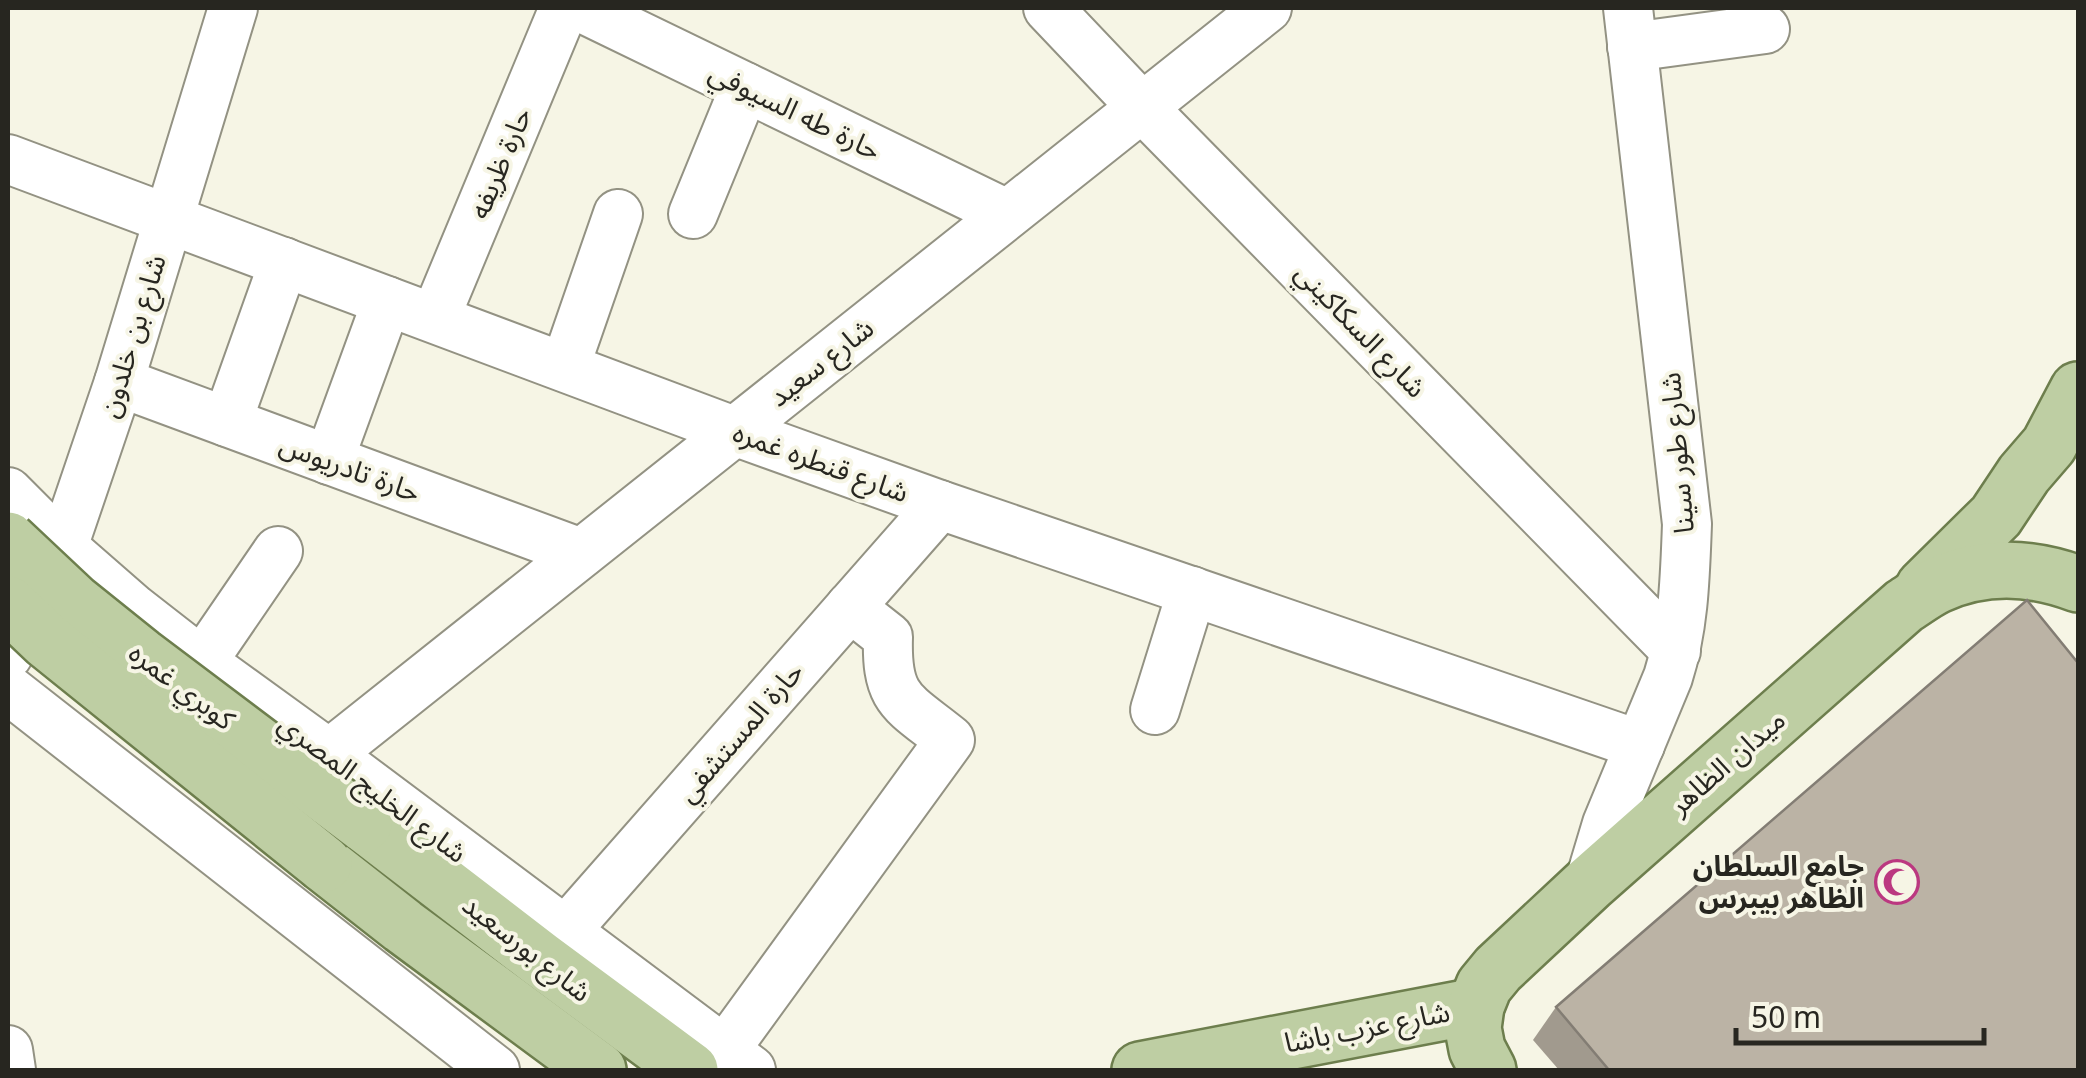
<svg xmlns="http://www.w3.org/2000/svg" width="2086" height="1078" font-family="'Noto Sans','Noto Sans Arabic',sans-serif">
	<rect width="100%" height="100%" fill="#f6f5e5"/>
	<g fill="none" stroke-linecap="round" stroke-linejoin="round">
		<g stroke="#939283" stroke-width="52">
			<g id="minor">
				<polyline points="582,8 1007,214"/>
				<polyline points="1048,8 1142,107 1676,651"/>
				<polyline points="1632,47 1765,29"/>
				<polyline points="8,159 734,431 940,505 1640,745"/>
				<polyline points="693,214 745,87"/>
				<polyline points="435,318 564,8"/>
				<polyline points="565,367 618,214"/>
				<polyline points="119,382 581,553"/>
				<polyline points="227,422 284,262"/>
				<polyline points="329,460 387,301"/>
				<polyline points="8,492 63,547 134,609 202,662 329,754 751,1070"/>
				<polyline points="8,655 63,547 119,382 233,8"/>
				<polyline points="202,662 278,551"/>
				<polyline points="8,689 495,1070"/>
				<polyline points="1155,710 1192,591"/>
				<polyline points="329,754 1267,8"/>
				<path d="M1589 884 1607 824 1668 677C1684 627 1685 576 1687 524L1628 8"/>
				<polyline points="546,953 940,505"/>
				<polyline points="8,1050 11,1070"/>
				<path d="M724 1051 950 740C903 702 886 701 888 637L850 607"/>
			</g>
		</g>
		<g stroke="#6d7e4d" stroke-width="60">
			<g id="major">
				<polyline points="1924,587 1996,516 2024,474 2049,445 2078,390"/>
				<polyline points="364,824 540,959 690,1070"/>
				<polyline points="324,864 403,926 598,1070"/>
				<polyline points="1140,1070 1476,1006"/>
				<path d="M1488 1070 1477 1049 1473 1028 1476 1006 1484 986 1498 969 1589 884 1904 606C1915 599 1927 590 1938 585 1984 564 2033 567 2078 584"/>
			</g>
		</g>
		<use href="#minor" stroke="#fff" stroke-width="48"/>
		<use href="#major" stroke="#becea3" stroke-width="55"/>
		<g stroke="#6d7e4d" stroke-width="60" stroke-linecap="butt">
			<g id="major-bridge">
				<polyline points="8,540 75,603 141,656 364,824"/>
				<polyline points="8,604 47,641 324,864"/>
			</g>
		</g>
		<use href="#major-bridge" stroke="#becea3" stroke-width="55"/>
	</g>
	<polygon fill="#a19a8e" points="1556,1007 2078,1070 1559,1070 1533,1040"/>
	<polygon fill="#bbb3a5" stroke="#837d74" stroke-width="2.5" points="2027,600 2078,663 2078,1070 1609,1070 1556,1007"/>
	<defs>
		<g id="mosque-ring" transform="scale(2.25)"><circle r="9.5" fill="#f6f5e5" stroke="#bb3880" stroke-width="1.5"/><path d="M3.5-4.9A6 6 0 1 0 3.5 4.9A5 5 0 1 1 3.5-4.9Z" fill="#bb3880"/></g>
	</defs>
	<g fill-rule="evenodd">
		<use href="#mosque-ring" x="1897" y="882"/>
	</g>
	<g text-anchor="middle" stroke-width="8" stroke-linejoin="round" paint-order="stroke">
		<g font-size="28" fill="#272620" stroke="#f6f5e5">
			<text transform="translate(795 111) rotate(26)" y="10">حارة طه السيوفي</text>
			<text transform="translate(500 163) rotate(-67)" y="10">حارة ظريفه</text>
			<text transform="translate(1361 330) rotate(46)" y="10">شارع السكاكيني</text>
			<text transform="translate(132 336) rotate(-73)" y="10">شارع بن خلدون</text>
			<text transform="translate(821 362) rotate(-38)" y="10">شارع سعيد</text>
			<text transform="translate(1677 453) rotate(-95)" y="10">شارع طور سينا</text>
			<text transform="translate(821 462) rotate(20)" y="10">شارع قنطره غمره</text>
			<text transform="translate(350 468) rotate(20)" y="10">حارة تادريوس</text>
			<text transform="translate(182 686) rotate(37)" y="10">كوبري غمره</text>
			<text transform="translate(740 732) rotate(-49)" y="10">حارة المستشفي</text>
			<text transform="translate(1727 762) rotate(-41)" y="10">ميدان الظاهر</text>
			<text transform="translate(373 788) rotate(37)" y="10">شارع الخليج المصري</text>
			<text transform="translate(527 948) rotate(38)" y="10">شارع بورسعيد</text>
			<text transform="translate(1367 1027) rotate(-11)" y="10">شارع عزب باشا</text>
		</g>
		<g font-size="28" font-weight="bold" fill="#272620" stroke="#f6f5e5" text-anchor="end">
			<text x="1864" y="876">جامع السلطان<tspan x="1864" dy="32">الظاهر بيبرس</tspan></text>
		</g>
	</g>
	<rect width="2086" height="1078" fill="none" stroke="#272620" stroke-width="20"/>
	<path d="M1736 1028v15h248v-15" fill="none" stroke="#272620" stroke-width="5"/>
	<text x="1751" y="1028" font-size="30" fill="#272620" stroke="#f6f5e5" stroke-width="8" paint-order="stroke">50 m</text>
</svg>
